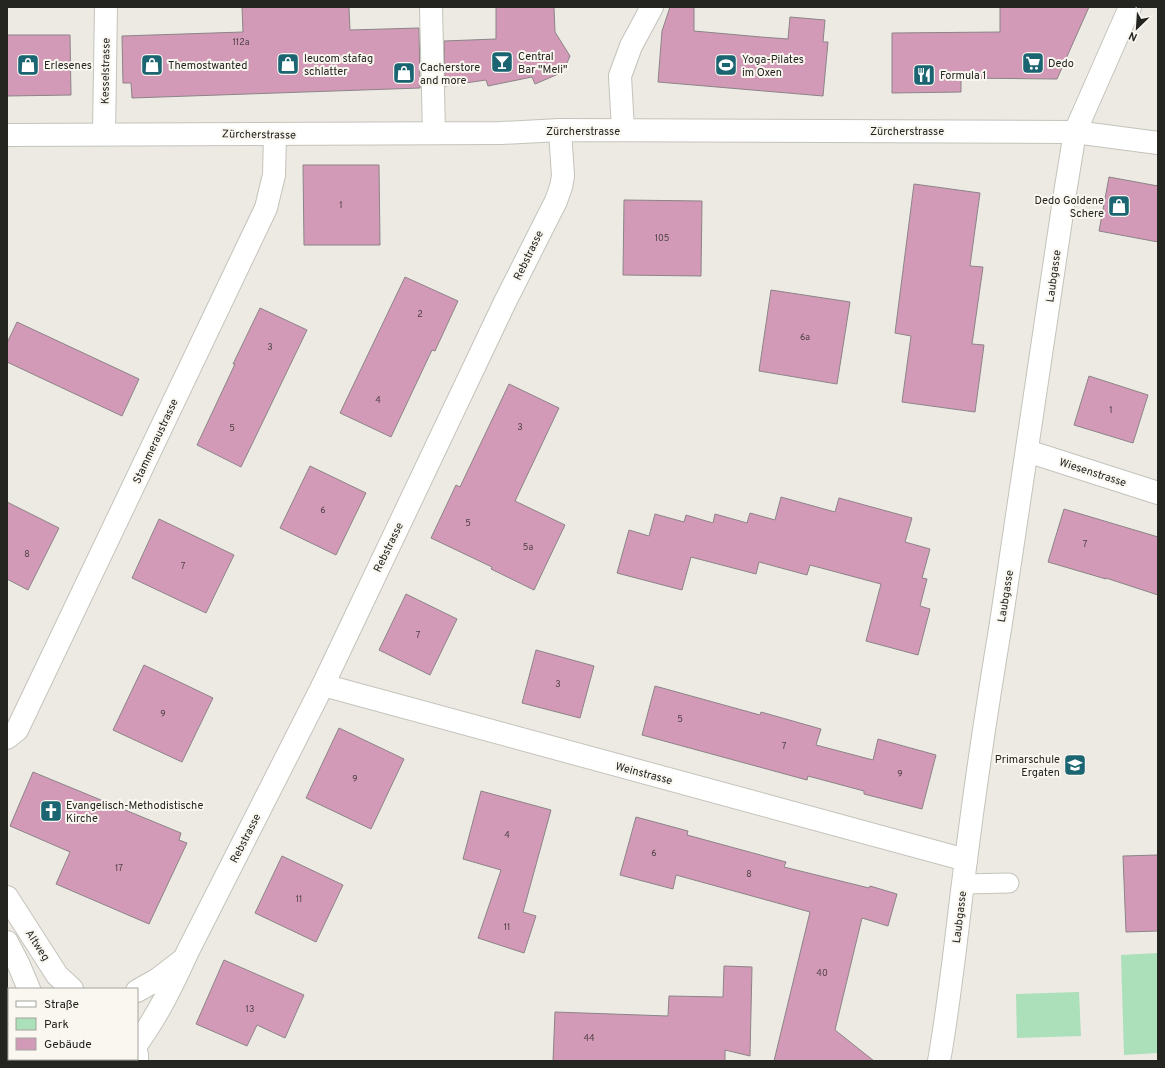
<svg xmlns="http://www.w3.org/2000/svg" width="1165" height="1068" font-family="Overpass,sans-serif">
	<rect width="100%" height="100%" fill="#eceae2"/>
	<g fill="#abe0bb">
		<polygon points="1158,953 1158,1053 1124,1055 1121,955"/>
		<polygon points="1079,992 1081,1036 1017,1038 1016,994"/>
	</g>
	<g fill="#d29ab6" stroke="#8c8488">
		<polygon points="242,7 349,7 350,30 419,28 420,88 132,98 131,83 123,83 122,36 243,32"/>
		<polygon points="496,7 554,7 555,32 570,56 563,72 535,84 532,77 488,86 486,80 445,86 444,41 496,39"/>
		<polygon points="670,7 694,7 694,31 761,37 788,39 790,17 825,20 823,42 828,42 823,96 658,82 662,31"/>
		<polygon points="1000,7 1089,7 1057,79 961,78 961,92 892,93 892,33 1000,32"/>
		<polygon points="7,35 70,35 71,95 7,96"/>
		<polygon points="303,165 379,165 380,245 304,245"/>
		<polygon points="1109,177 1158,186 1158,242 1099,231"/>
		<polygon points="914,184 980,193 970,266 983,267 972,344 984,345 975,412 902,402 911,336 895,333"/>
		<polygon points="624,200 702,201 701,276 623,275"/>
		<polygon points="405,277 458,301 435,351 432,350 391,437 340,413"/>
		<polygon points="771,290 850,302 837,384 759,371"/>
		<polygon points="260,308 307,330 241,467 197,445 235,364 233,364"/>
		<polygon points="17,322 139,379 122,416 7,362 7,343"/>
		<polygon points="1089,376 1148,395 1133,443 1074,425"/>
		<polygon points="509,384 559,408 515,501 565,525 534,590 491,569 492,567 431,538 456,485 460,487"/>
		<polygon points="310,466 366,493 336,555 280,528"/>
		<polygon points="781,497 835,512 839,498 912,518 905,542 930,549 922,578 927,579 920,606 930,609 918,655 866,641 881,584 810,565 807,575 759,562 756,574 691,557 682,590 617,573 629,530 649,536 655,514 684,522 686,515 713,523 715,514 747,523 750,513 775,520"/>
		<polygon points="7,502 59,528 28,590 7,579"/>
		<polygon points="1064,509 1158,537 1158,595 1106,578 1106,579 1048,562"/>
		<polygon points="159,519 234,555 206,613 132,578"/>
		<polygon points="406,594 457,619 430,675 379,650"/>
		<polygon points="536,650 594,666 580,718 522,703"/>
		<polygon points="144,665 213,698 182,762 113,730"/>
		<polygon points="655,686 760,715 761,712 821,729 816,745 873,760 878,739 936,755 922,809 864,794 864,791 808,776 807,780 642,735"/>
		<polygon points="339,728 404,759 371,829 306,798"/>
		<polygon points="33,772 181,833 179,840 187,843 149,924 56,884 70,852 10,826"/>
		<polygon points="481,791 551,810 523,912 536,916 524,953 478,938 501,870 463,859"/>
		<polygon points="636,817 688,831 687,835 786,862 784,867 869,888 870,886 897,894 888,926 862,918 835,1030 874,1061 774,1061 810,912 676,875 673,889 620,875"/>
		<polygon points="1158,855 1158,931 1126,932 1123,856"/>
		<polygon points="282,856 343,885 316,942 255,913"/>
		<polygon points="224,960 304,995 285,1038 257,1025 247,1046 196,1024"/>
		<polygon points="724,966 752,967 750,1056 725,1050 725,1061 553,1061 555,1012 668,1016 669,996 723,997"/>
	</g>
	<g fill="none" stroke-linecap="round" stroke-linejoin="round">
		<g stroke="#c4c3bb" stroke-width="21">
			<polyline id="lane" points="963,884 1009,883"/>
		</g>
		<g stroke="#c4c3bb" stroke-width="24">
			<g id="street">
				<polyline points="431,7 434,133"/>
				<polyline points="623,130 620,76 631,46 652,7"/>
				<polyline points="104,134 106,7"/>
				<polyline points="1027,451 1158,493"/>
				<polyline points="323,685 966,860"/>
				<polyline points="7,738 17,730 266,208 274,175 275,134"/>
				<polyline points="7,897 57,975 72,989"/>
				<polyline points="7,942 18,963 29,989"/>
				<polyline points="137,991 158,979 184,959"/>
				<path d="M137 1044C158 1015 173 984 188 951L323 685 505 302 556 201 561 187 563 176 560 130"/>
				<path d="M939 1061C951 994 957 927 966 860 976 780 988 701 1001 623L1065 193 1075 132 1130 7"/>
			</g>
		</g>
		<g stroke="#c4c3bb" stroke-width="24">
			<polyline id="secondary" points="7,135 501,133 560,130 1075,132 1158,143"/>
		</g>
		<g stroke="#c4c3bb" stroke-width="24">
			<g id="primary">
				<polyline points="23,1059 23,1061"/>
				<polyline points="137,1061 137,1055"/>
			</g>
		</g>
		<use href="#lane" stroke="#fff" stroke-width="19"/>
		<use href="#street" stroke="#fff" stroke-width="22"/>
		<use href="#secondary" stroke="#fff" stroke-width="22"/>
		<use href="#primary" stroke="#fff" stroke-width="22"/>
	</g>
	<defs>
		<g id="bar-square" transform="scale(1.15)"><rect x="-9" y="-9" width="18" height="18" rx="4" fill="#1b6572" stroke="#f9f7ef"/><path d="M-6-5H6L.8 .8V4.5H3.5V6h-7V4.5H-.8V.8Z" fill="#fff"/></g>
		<g id="supermarket-square" transform="scale(1.15)"><rect x="-9" y="-9" width="18" height="18" rx="4" fill="#1b6572" stroke="#f9f7ef"/><path d="M-6-5.5h2.5l.6 2H6L4.5 2H-2.5L-4.4-4H-6ZM-1.5 3.2a1.3 1.3 0 1 0 .1 0ZM3 3.2a1.3 1.3 0 1 0 .1 0Z" fill="#fff"/></g>
		<g id="shop-square" transform="scale(1.15)"><rect x="-9" y="-9" width="18" height="18" rx="4" fill="#1b6572" stroke="#f9f7ef"/><path d="M-5-2.5h2.3a2.7 3.5 0 0 1 5.4 0H5L5.5 6h-11ZM-1.5-2.5h3a1.5 2.3 0 0 0-3 0Z" fill="#fff"/></g>
		<g id="stadium-square" transform="scale(1.15)"><rect x="-9" y="-9" width="18" height="18" rx="4" fill="#1b6572" stroke="#f9f7ef"/><path d="M0-5a6.5 5 0 1 0 0 10a6.5 5 0 1 0 0-10ZM-3.5-1.8h7v3.6h-7Z" fill="#fff"/></g>
		<g id="restaurant-square" transform="scale(1.15)"><rect x="-9" y="-9" width="18" height="18" rx="4" fill="#1b6572" stroke="#f9f7ef"/><path d="M-5-6h1v4h1v-4h1v4h1v-4h1v5L-1.5 .5V6h-2V.5L-5-1ZM5-6V6H3V1.5H1.5Q1.5-4 5-6Z" fill="#fff"/></g>
		<g id="school-square" transform="scale(1.15)"><rect x="-9" y="-9" width="18" height="18" rx="4" fill="#1b6572" stroke="#f9f7ef"/><path d="M0-5L7-2L0 1L-7-2ZM-4 1L0 2.5L4 1V4Q0 6-4 4Z" fill="#fff"/></g>
		<g id="church-square" transform="scale(1.15)"><rect x="-9" y="-9" width="18" height="18" rx="4" fill="#1b6572" stroke="#f9f7ef"/><path d="M-1.2-6h2.4v3.5h3.3v2.4h-3.3V6h-2.4V-.1h-3.3v-2.4h3.3Z" fill="#fff"/></g>
	</defs>
	<g fill-rule="evenodd">
		<use href="#bar-square" x="502" y="62"/>
		<use href="#supermarket-square" x="1033" y="63"/>
		<use href="#shop-square" x="288" y="64"/>
		<use href="#shop-square" x="28" y="65"/>
		<use href="#shop-square" x="152" y="65"/>
		<use href="#stadium-square" x="726" y="65"/>
		<use href="#shop-square" x="404" y="73"/>
		<use href="#restaurant-square" x="924" y="75"/>
		<use href="#shop-square" x="1119" y="206"/>
		<use href="#school-square" x="1075" y="765"/>
		<use href="#church-square" x="51" y="811"/>
	</g>
	<g text-anchor="middle" stroke-width="4" stroke-linejoin="round" paint-order="stroke">
		<g font-size="9" fill="#504246">
			<text x="241" y="45">112a</text>
			<text x="341" y="208">1</text>
			<text x="662" y="241">105</text>
			<text x="420" y="317">2</text>
			<text x="805" y="340">6a</text>
			<text x="270" y="350">3</text>
			<text x="378" y="403">4</text>
			<text x="1111" y="413">1</text>
			<text x="520" y="430">3</text>
			<text x="232" y="431">5</text>
			<text x="323" y="513">6</text>
			<text x="468" y="526">5</text>
			<text x="1085" y="547">7</text>
			<text x="528" y="550">5a</text>
			<text x="27" y="557">8</text>
			<text x="183" y="569">7</text>
			<text x="418" y="638">7</text>
			<text x="558" y="687">3</text>
			<text x="163" y="717">9</text>
			<text x="680" y="722">5</text>
			<text x="784" y="749">7</text>
			<text x="900" y="777">9</text>
			<text x="355" y="782">9</text>
			<text x="507" y="838">4</text>
			<text x="654" y="856">6</text>
			<text x="119" y="871">17</text>
			<text x="749" y="877">8</text>
			<text x="299" y="902">11</text>
			<text x="507" y="930">11</text>
			<text x="822" y="976">40</text>
			<text x="250" y="1012">13</text>
			<text x="589" y="1041">44</text>
		</g>
		<g font-size="11" fill="#242421" stroke="#f9f7ef" text-anchor="start">
			<text x="518" y="60">Central<tspan x="518" dy="13">Bar "Meli"</tspan></text>
			<text x="304" y="62">leucom stafag<tspan x="304" dy="13">schlatter</tspan></text>
			<text x="742" y="63">Yoga-Pilates<tspan x="742" dy="13">im Oxen</tspan></text>
			<text x="1048" y="67">Dedo</text>
			<text x="44" y="69">Erlesenes</text>
			<text x="168" y="69">Themostwanted</text>
			<text x="420" y="71">Cacherstore<tspan x="420" dy="13">and more</tspan></text>
			<text x="940" y="79">Formula 1</text>
			<text x="1104" y="204" text-anchor="end">Dedo Goldene<tspan x="1104" dy="13">Schere</tspan></text>
			<text x="1060" y="763" text-anchor="end">Primarschule<tspan x="1060" dy="13">Ergaten</tspan></text>
			<text x="66" y="809">Evangelisch-Methodistische<tspan x="66" dy="13">Kirche</tspan></text>
		</g>
		<g font-size="11" fill="#242421" stroke="#f9f7ef">
			<text transform="translate(105 71) rotate(-89)" y="4">Kesselstrasse</text>
			<text x="583" y="135">Zürcherstrasse</text>
			<text x="907" y="135">Zürcherstrasse</text>
			<text transform="translate(259 134) rotate(1)" y="4">Zürcherstrasse</text>
			<text transform="translate(528 255) rotate(-64)" y="4">Rebstrasse</text>
			<text transform="translate(1053 276) rotate(-82)" y="4">Laubgasse</text>
			<text transform="translate(155 441) rotate(-65)" y="4">Stammeraustrasse</text>
			<text transform="translate(1093 472) rotate(18)" y="4">Wiesenstrasse</text>
			<text transform="translate(388 547) rotate(-64)" y="4">Rebstrasse</text>
			<text transform="translate(1005 596) rotate(-81)" y="4">Laubgasse</text>
			<text transform="translate(644 773) rotate(15)" y="4">Weinstrasse</text>
			<text transform="translate(245 838) rotate(-63)" y="4">Rebstrasse</text>
			<text transform="translate(959 917) rotate(-83)" y="4">Laubgasse</text>
			<text transform="translate(38 945) rotate(57)" y="4">Altweg</text>
		</g>
	</g>
	<rect width="1165" height="1068" fill="none" stroke="#242421" stroke-width="16"/>
	<rect x="8" y="988" width="130" height="72" fill="#f9f7ef" stroke="#a4a39d"/>
	<rect x="16" y="1001" width="20" height="6" fill="#ffffff" stroke="#a4a39d"/>
	<text x="44" y="1008" font-size="12" fill="#242421">Straße</text>
	<rect x="16" y="1018" width="20" height="12" fill="#abe0bb" stroke="#a4a39d"/>
	<text x="44" y="1028" font-size="12" fill="#242421">Park</text>
	<rect x="16" y="1038" width="20" height="12" fill="#d29ab6" stroke="#a4a39d"/>
	<text x="44" y="1048" font-size="12" fill="#242421">Gebäude</text>
	<g transform="translate(1137 28) rotate(205)" stroke="#f9f7ef" stroke-width="3" paint-order="stroke">
	<path d="M0-3L7 15L0 10L-7 15Z" fill="#242421"/>
	<text y="-6" font-size="11" font-weight="bold" text-anchor="middle" fill="#242421">N</text>
	</g>
</svg>
